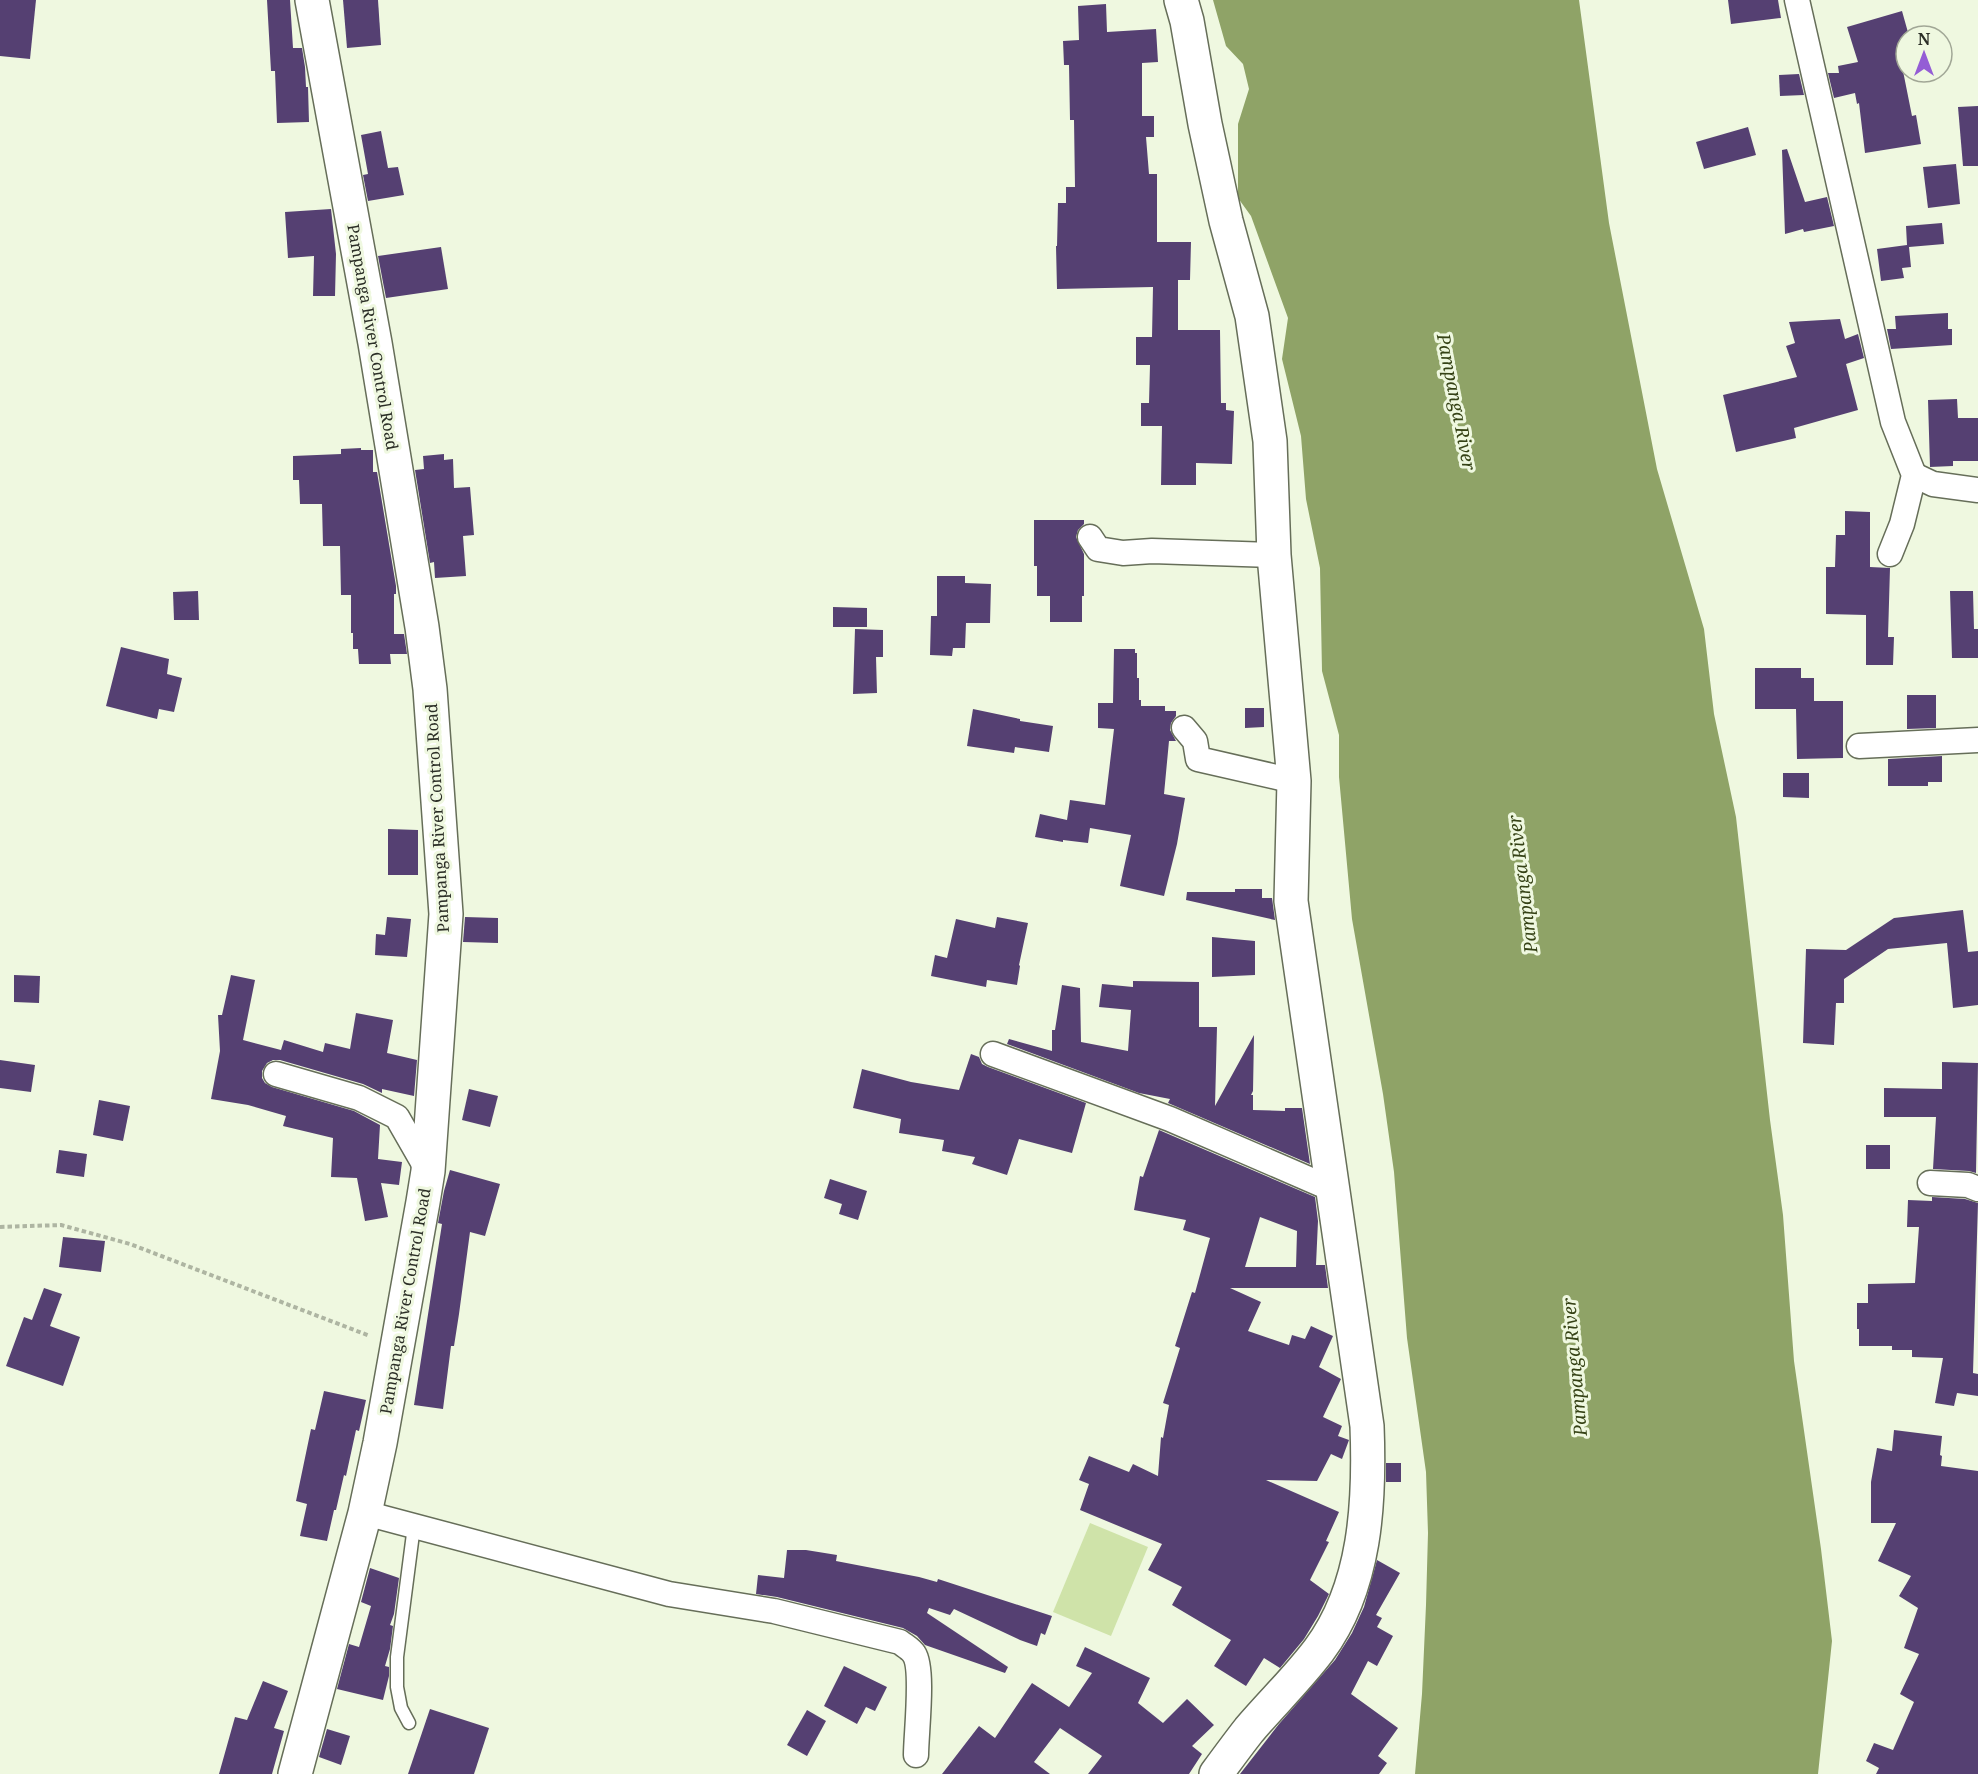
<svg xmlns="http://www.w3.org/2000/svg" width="1978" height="1774" font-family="'Noto Serif',serif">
	<rect width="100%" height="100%" fill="#eff8e0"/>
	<polygon fill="#cfe3a9" points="1090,1523 1148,1547 1111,1636 1053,1612"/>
	<polygon fill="#8fa367" points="1213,0 1579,0 1609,223 1657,469 1704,629 1714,714 1736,817 1770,1120 1783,1215 1794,1361 1821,1549 1832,1641 1818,1774 1415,1774 1422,1694 1426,1605 1428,1533 1426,1472 1407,1338 1394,1172 1383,1094 1352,919 1339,777 1339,735 1322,671 1320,568 1306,499 1301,436 1282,359 1288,318 1251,216 1238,198 1238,124 1249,89 1243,64 1226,46"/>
	<g fill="#554072" fill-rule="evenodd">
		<polygon points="0,0 36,0 30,59 0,56"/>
		<polygon points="267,0 290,0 293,48 302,48 305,67 306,87 308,87 309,122 277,123 275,71 271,71"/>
		<polygon points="343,0 378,0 381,45 347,48"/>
		<polygon points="1728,0 1778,0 1781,18 1731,24"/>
		<polygon points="1106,4 1107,32 1156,29 1158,62 1142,63 1142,116 1154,116 1154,137 1146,137 1149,174 1157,174 1157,242 1191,242 1190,280 1178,280 1178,330 1220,330 1221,403 1226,403 1226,410 1234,411 1232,464 1196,463 1196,485 1161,485 1162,426 1141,426 1141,403 1149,403 1150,365 1136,365 1136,337 1152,337 1153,287 1057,289 1056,246 1057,246 1058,203 1066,203 1066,187 1075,187 1074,120 1070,120 1069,65 1064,65 1063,41 1079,40 1078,6"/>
		<polygon points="1902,11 1909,36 1906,36 1906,44 1898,46 1912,116 1916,115 1921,144 1865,153 1859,103 1857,104 1855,93 1834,98 1828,73 1839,73 1838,66 1858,62 1847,27"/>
		<polygon points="1799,74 1804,95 1780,96 1779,75"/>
		<polygon points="1978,106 1978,166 1963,166 1958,107"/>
		<polygon points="1748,127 1756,155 1704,169 1696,142"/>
		<polygon points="381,131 388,168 398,167 404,195 368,201 363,175 368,174 361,135"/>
		<polygon points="1787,149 1805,202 1827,197 1834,226 1804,232 1803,229 1785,234 1782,150"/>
		<polygon points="1956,164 1960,204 1928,208 1923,167"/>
		<polygon points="331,209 336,254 335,296 313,296 314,256 288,258 285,212"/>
		<polygon points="1942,223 1944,244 1909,247 1911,267 1902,268 1904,278 1881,281 1877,249 1907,245 1906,226"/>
		<polygon points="441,247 448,289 386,298 378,256"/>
		<polygon points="1948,313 1948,329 1952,329 1952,345 1891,349 1887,329 1896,329 1895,316"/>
		<polygon points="1840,319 1845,339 1858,334 1864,358 1846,364 1858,410 1794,428 1796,438 1736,452 1723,395 1797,377 1786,346 1795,343 1789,322"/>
		<polygon points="1957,399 1958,418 1978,418 1978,461 1953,461 1953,466 1930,467 1928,400"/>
		<polygon points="361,448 361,450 373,450 373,472 377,472 396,586 396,594 394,594 394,634 404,634 407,654 390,654 391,664 359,664 358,649 353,649 353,633 351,633 351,595 341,595 340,546 323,546 322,504 300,504 299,480 293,480 293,456 341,454 341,449"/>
		<polygon points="444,454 444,460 453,459 454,488 470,487 474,535 463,536 466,576 435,578 434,562 430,563 415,470 424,469 423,456"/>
		<polygon points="1845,511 1870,512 1870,567 1890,568 1888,637 1894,637 1893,665 1866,665 1866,615 1826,614 1826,567 1835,567 1836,535 1845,535"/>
		<polygon points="1034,520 1084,520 1084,524 1078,530 1076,537 1084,554 1084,596 1082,596 1082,622 1050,622 1050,596 1037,596 1037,566 1034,566"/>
		<polygon points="937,576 965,576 965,583 991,584 990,623 966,623 965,648 953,648 952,656 930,655 931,616 937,616"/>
		<polygon points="198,591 199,620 174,620 173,592"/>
		<polygon points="1950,591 1973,591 1974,629 1978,629 1978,658 1952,658"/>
		<polygon points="833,607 867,608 867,627 833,627"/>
		<polygon points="855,629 883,630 883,657 876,657 877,693 853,694"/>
		<polygon points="121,647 169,659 167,674 182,678 174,712 159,709 157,719 106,706"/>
		<polygon points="1114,649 1135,649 1135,653 1137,653 1137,678 1139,678 1139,700 1141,700 1141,706 1165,706 1165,711 1176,711 1176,716 1171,723 1170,730 1176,741 1169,741 1164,794 1185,798 1177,844 1164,896 1120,886 1131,835 1090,828 1088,843 1063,840 1063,842 1035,837 1040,814 1067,820 1070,800 1105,805 1114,729 1098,728 1098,703 1113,703"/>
		<polygon points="1755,668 1801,668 1801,678 1814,678 1814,701 1843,701 1843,758 1797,759 1796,709 1755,709"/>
		<polygon points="1907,695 1936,695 1936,728 1907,729"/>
		<polygon points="1245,708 1264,708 1264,727 1245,728"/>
		<polygon points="973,709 1020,719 1020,721 1053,726 1049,752 1015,747 1014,753 967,746"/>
		<polygon points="1942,756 1942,782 1928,782 1928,786 1888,786 1888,759"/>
		<polygon points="1783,773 1809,773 1809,798 1783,797"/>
		<polygon points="388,829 418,830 418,875 388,875"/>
		<polygon points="1235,889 1262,889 1262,898 1272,898 1275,920 1186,900 1187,892 1235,892"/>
		<polygon points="1963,910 1968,952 1978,951 1978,1005 1953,1008 1947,943 1888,949 1844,979 1844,1003 1836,1003 1834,1045 1803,1043 1806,949 1846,950 1894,918"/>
		<polygon points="387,917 411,919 407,957 375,955 376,934 385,935"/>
		<polygon points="465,917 498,918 498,943 463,942"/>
		<polygon points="997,917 1028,923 1019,965 1020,966 1017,985 987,980 986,987 931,976 935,955 947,958 956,919 995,928"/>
		<polygon points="1212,937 1255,941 1255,975 1212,977"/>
		<polygon points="14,975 40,976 39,1003 14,1002"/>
		<polygon points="231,975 255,980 243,1040 281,1050 284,1040 323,1052 325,1043 350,1049 356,1013 393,1020 387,1053 417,1060 414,1096 382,1089 382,1093 363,1084 280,1060 273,1060 267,1063 262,1071 262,1078 265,1083 272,1087 354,1111 380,1125 378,1159 402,1162 399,1185 381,1183 388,1217 365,1221 357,1178 331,1177 333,1138 283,1126 286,1116 248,1105 211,1099 220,1051 218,1015 222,1015"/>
		<polygon points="1133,981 1199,982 1199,1027 1217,1027 1215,1106 1254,1035 1253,1091 1251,1095 1253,1095 1253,1110 1285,1111 1285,1108 1302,1108 1310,1164 1168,1103 1170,1099 1139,1093 1007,1044 1009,1039 1052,1051 1052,1030 1055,1030 1062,985 1080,988 1081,1042 1128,1051 1131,1010 1099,1007 1102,984 1133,987"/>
		<polygon points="971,1054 979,1057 982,1064 988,1067 1086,1103 1072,1153 1019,1139 1007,1175 972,1164 975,1157 942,1151 944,1140 899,1133 901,1119 853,1108 862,1069 911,1082 959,1090"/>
		<polygon points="0,1060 35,1065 31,1092 0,1088"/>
		<polygon points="1942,1062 1978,1063 1976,1173 1969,1171 1933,1169 1936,1117 1884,1117 1884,1088 1942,1089"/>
		<polygon points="469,1089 498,1096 490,1127 462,1120"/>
		<polygon points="99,1100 130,1106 123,1141 93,1135"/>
		<path d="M1159 1130 1315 1197 1318 1221 1316 1265H1325L1328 1288H1230L1261 1302 1248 1331 1289 1345 1292 1335 1305 1339 1311 1326 1333 1336 1319 1367 1341 1379 1323 1417 1342 1426 1338 1436 1349 1440 1342 1459 1331 1454 1317 1481 1266 1480 1339 1512 1326 1541 1329 1542 1310 1580 1329 1594 1318 1616 1304 1639 1280 1668 1264 1658 1246 1686 1214 1666 1231 1640 1172 1605 1182 1587 1148 1570 1162 1544 1080 1510 1089 1484 1079 1480 1089 1456 1129 1472 1133 1464 1158 1476 1161 1437 1163 1438 1169 1405 1163 1403 1180 1348 1175 1346 1192 1292 1195 1293 1210 1238 1183 1230 1186 1220 1134 1210 1140 1176 1143 1177ZM1260 1217 1297 1231 1296 1267H1245Z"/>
		<rect x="1866" y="1145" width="24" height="24"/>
		<polygon points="59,1150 87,1154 84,1177 56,1173"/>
		<polygon points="450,1170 500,1184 485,1236 470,1232 459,1314 454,1346 451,1346 443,1409 414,1405 442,1224 438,1223 444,1191"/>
		<polygon points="830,1179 867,1191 858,1220 839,1214 842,1204 824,1198"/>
		<polygon points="1932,1197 1965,1199 1978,1203 1973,1373 1978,1374 1978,1396 1957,1393 1954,1406 1935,1403 1943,1358 1912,1357 1912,1350 1892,1350 1892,1346 1859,1346 1859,1329 1857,1329 1857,1303 1868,1303 1868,1284 1915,1283 1919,1227 1907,1227 1908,1200 1932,1201"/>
		<polygon points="63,1237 105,1241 101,1272 59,1267"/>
		<polygon points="44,1288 62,1294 50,1326 80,1337 63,1386 6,1366 24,1317 32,1320"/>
		<polygon points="324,1391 366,1400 359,1431 356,1430 346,1476 344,1475 336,1510 334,1510 327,1541 300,1536 307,1504 296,1501 311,1429 315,1430"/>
		<polygon points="1894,1430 1942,1436 1940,1455 1942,1456 1941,1466 1978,1471 1978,1774 1876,1774 1879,1768 1866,1761 1874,1743 1893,1750 1914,1702 1900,1694 1919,1654 1904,1648 1918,1608 1899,1596 1911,1576 1878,1561 1896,1523 1871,1523 1871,1482 1877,1448 1892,1451"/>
		<rect x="1386" y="1463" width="15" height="19"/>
		<polygon points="787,1550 806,1550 837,1555 836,1561 919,1577 937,1582 938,1579 1052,1616 1045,1635 1041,1633 1037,1646 1020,1640 954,1609 950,1615 929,1608 927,1613 1008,1667 1005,1673 925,1645 917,1636 903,1628 777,1597 756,1594 758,1575 784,1578"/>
		<polygon points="1377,1560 1400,1573 1376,1615 1382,1618 1377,1627 1393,1636 1377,1666 1368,1661 1351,1694 1398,1728 1378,1756 1387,1763 1379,1774 1240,1774 1279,1724 1335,1660 1352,1633 1364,1607"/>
		<polygon points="370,1568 399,1578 394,1614 390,1625 393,1626 390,1649 385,1666 389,1667 389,1676 383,1700 337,1689 349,1644 359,1647 371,1606 361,1602"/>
		<polygon points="1085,1647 1150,1678 1138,1703 1163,1723 1187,1699 1214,1725 1192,1746 1202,1754 1189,1774 1088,1774 1102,1756 1060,1728 1034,1762 1050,1774 942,1774 979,1726 995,1738 1032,1683 1069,1707 1092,1673 1076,1666"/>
		<polygon points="844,1666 887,1687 875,1711 866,1707 857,1724 824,1706"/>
		<polygon points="263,1681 288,1691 274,1728 284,1731 272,1774 219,1774 235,1717 247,1720"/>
		<polygon points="430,1709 489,1728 474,1774 408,1774"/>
		<polygon points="807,1710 826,1721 807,1756 787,1745"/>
		<polygon points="327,1729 350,1736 341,1765 319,1757"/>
	</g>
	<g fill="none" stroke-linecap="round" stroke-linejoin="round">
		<g stroke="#666e59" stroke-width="15">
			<polyline id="lane" points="409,1723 401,1708 397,1687 397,1657 414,1526"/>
		</g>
		<g stroke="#666e59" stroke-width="27">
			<g id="street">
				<polyline points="1797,0 1893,422 1914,475 1902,524 1890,554"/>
				<polyline points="1914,475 1933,484 1978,490"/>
				<polyline points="1090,537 1098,549 1123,553 1152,551 1274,555"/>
				<polyline points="1184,728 1195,741 1198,759 1294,781"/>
				<polyline points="1859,746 1978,740"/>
				<polyline points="993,1054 1170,1119 1334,1190"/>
				<polyline points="276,1074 359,1098 397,1117 428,1171"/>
				<polyline points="1930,1183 1968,1185 1978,1189"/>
				<path d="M365 1513 669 1594 774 1611 900 1642C905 1646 911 1649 914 1654 924 1669 916 1734 916 1755"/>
			</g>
		</g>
		<g stroke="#666e59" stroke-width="36">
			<g id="secondary">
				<path d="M1181 0 1187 21 1205 124 1226 221 1252 316 1270 441 1274 555 1294 781 1291 901 1367 1426C1370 1502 1366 1587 1319 1650 1298 1678 1272 1703 1249 1730 1238 1744 1227 1759 1216 1774"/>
				<polyline points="295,1774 365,1513 380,1443 423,1202 428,1171 446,914 430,689 422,627 375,343 312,0"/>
			</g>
		</g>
		<polyline stroke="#aeb5a2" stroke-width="4" stroke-dasharray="4.5 3" stroke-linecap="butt" points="0,1227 61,1225 130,1244 370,1336"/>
		<use href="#lane" stroke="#fff" stroke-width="12"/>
		<use href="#street" stroke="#fff" stroke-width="24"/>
		<use href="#secondary" stroke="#fff" stroke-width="33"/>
	</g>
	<g text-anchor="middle" stroke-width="6" stroke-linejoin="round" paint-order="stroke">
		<g font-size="16" fill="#2b2e26" stroke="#eff8e0">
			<text transform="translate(373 337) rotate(80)" y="6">Pampanga River Control Road</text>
			<text transform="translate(437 818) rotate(-93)" y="6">Pampanga River Control Road</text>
			<text transform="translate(405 1301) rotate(-80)" y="6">Pampanga River Control Road</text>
		</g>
		<g font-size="18" font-style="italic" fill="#354215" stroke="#eff8e0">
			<text transform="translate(1456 402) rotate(79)" y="6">Pampanga River</text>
			<text transform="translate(1523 884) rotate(-97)" y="6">Pampanga River</text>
			<text transform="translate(1575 1367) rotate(-95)" y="6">Pampanga River</text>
		</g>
	</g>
	<g transform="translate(1924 54)"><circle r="28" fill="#eff8e0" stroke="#a1a796" stroke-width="1.5"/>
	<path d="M0-4.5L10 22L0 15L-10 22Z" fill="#945dd5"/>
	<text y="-9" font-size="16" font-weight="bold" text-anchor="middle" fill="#2b2e26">N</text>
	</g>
</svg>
